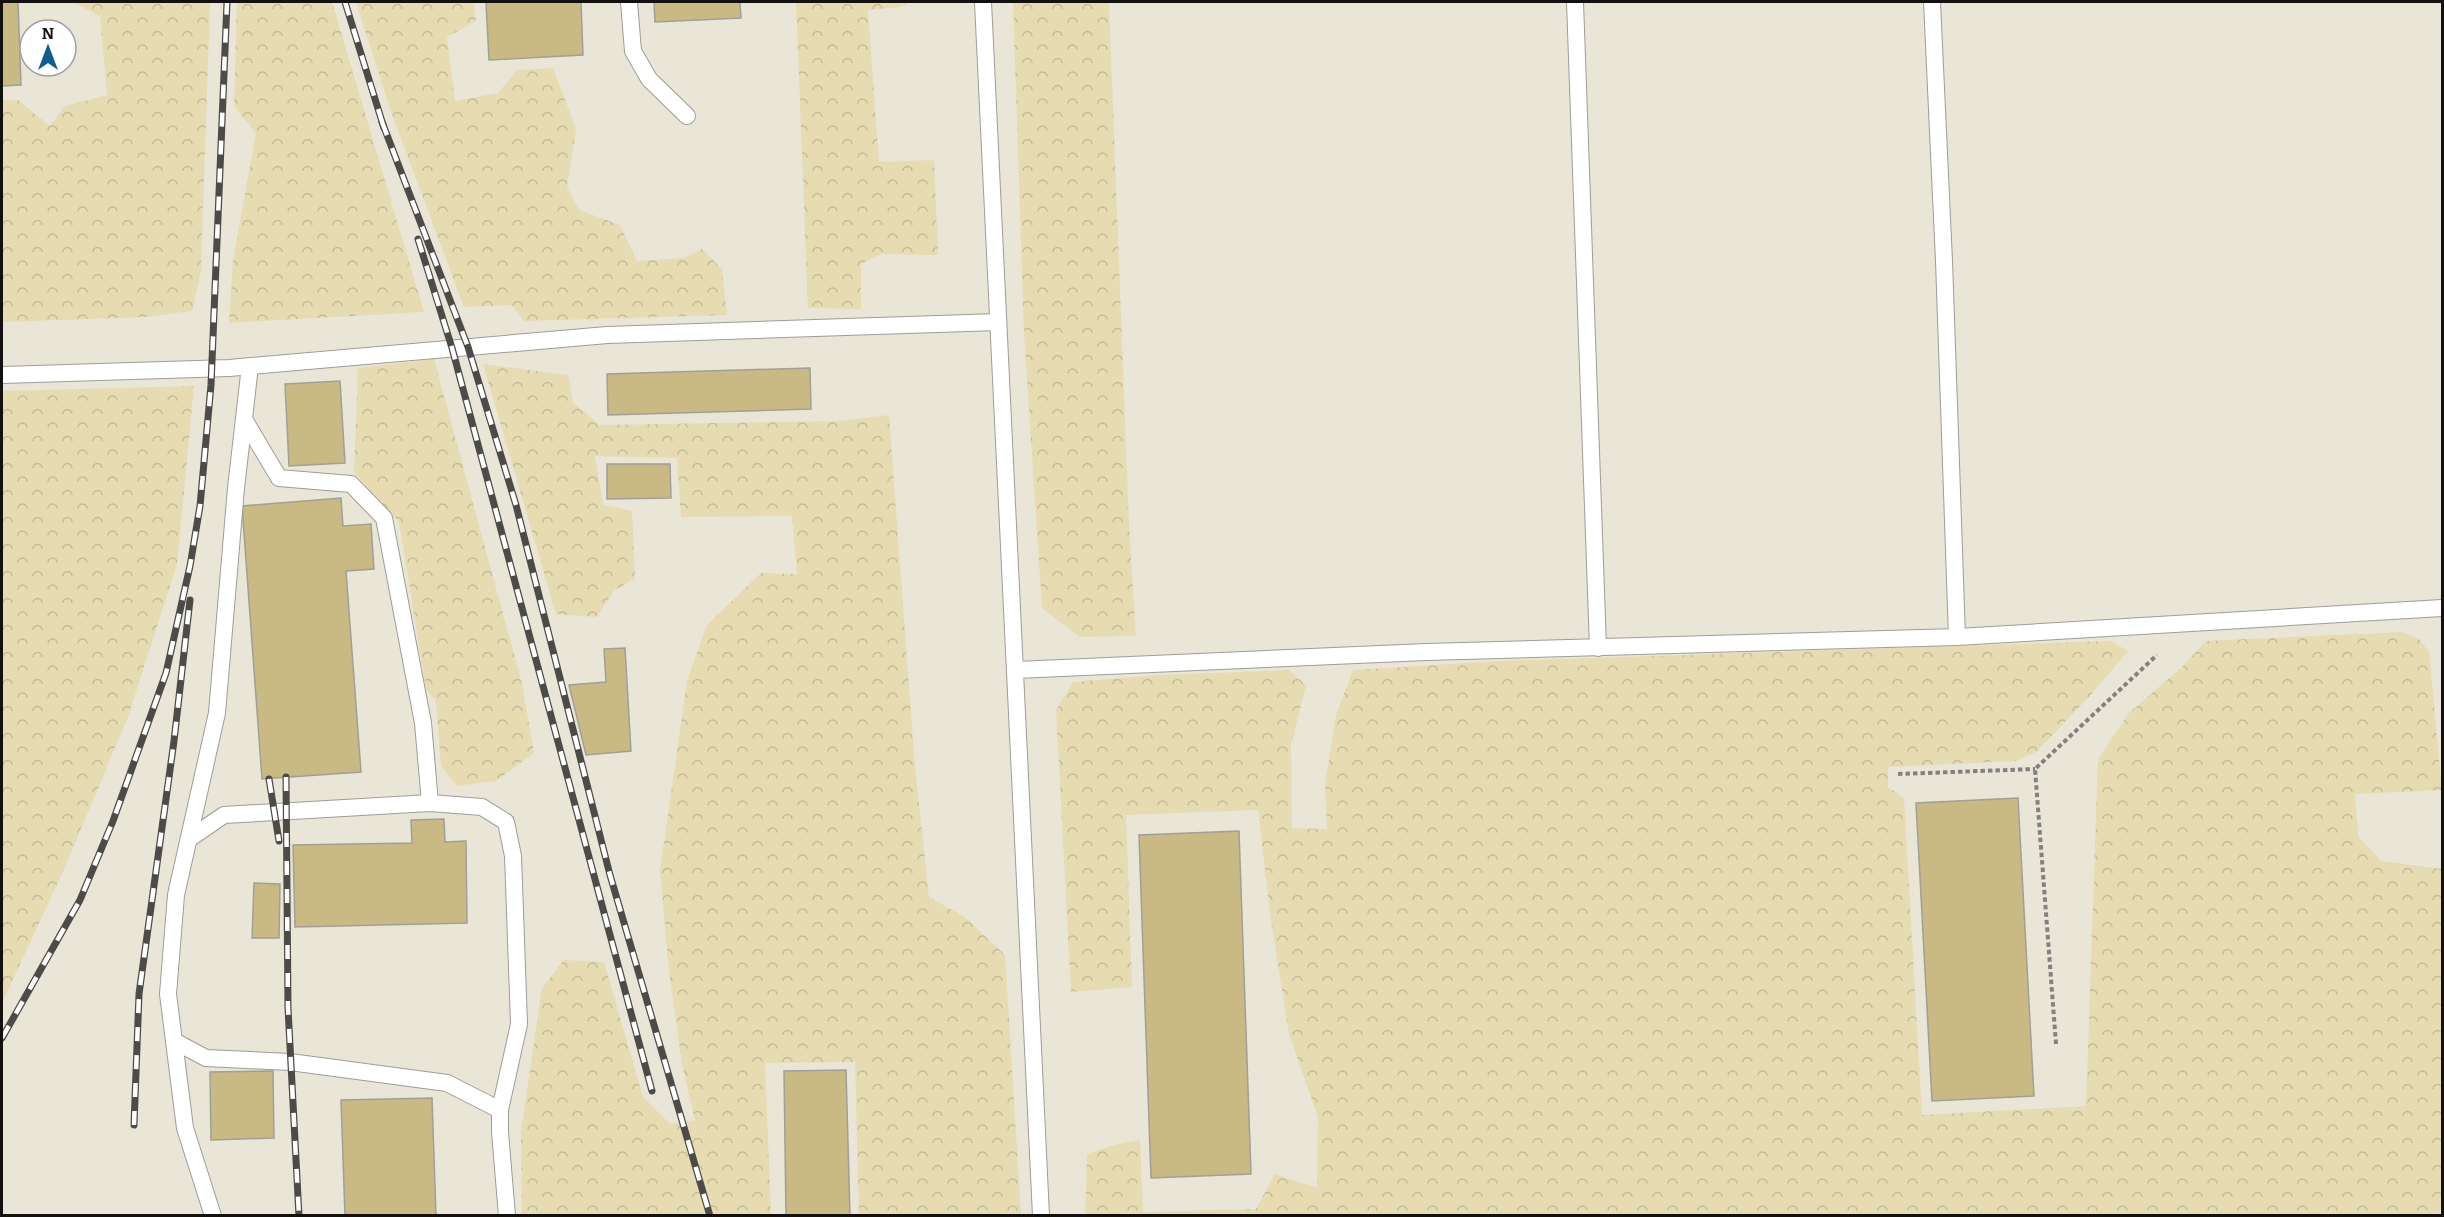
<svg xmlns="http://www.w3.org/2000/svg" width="2444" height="1217" font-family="Bitter,serif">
	<defs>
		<pattern id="forest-crowns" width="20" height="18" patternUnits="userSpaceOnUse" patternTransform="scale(1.5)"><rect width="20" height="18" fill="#e6dbb1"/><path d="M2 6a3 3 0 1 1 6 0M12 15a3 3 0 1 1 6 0" fill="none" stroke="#c4bb97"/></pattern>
	</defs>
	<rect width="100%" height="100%" fill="#f4f3ec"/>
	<path fill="#e9e6d8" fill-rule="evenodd" d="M2 2H2442V1215H2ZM30 30H66V66H30Z"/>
	<g fill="url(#forest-crowns)">
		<polygon points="72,2 210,2 201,271 192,311 148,317 2,322 2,100 18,100 50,126 65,106 107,95 100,16"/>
		<polygon points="237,2 332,2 424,312 229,323 233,260 256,133 234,106"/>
		<polygon points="356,2 474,2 476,21 447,37 455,101 498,93 517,70 553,68 576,129 567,187 579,210 620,225 637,261 684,258 702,249 722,269 727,315 524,321 512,305 464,307 390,109"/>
		<polygon points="796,2 910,2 901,7 868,10 879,162 934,160 938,255 880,254 861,264 861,309 808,308"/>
		<polygon points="1013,2 1109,2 1129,525 1136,636 1080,637 1042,608 1024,333"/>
		<polygon points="434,359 522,684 534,753 496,781 457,786 441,766 436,701 426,689 399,522 354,472 358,368"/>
		<polygon points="483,364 568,375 573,403 600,425 839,421 889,415 915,767 929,897 966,918 1005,955 1021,1215 859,1215 855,1062 765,1063 771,1215 522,1215 521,1131 542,988 564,960 604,962 643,1097 670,1124 695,1120 682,1064 669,972 660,871 687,681 707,625 761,573 797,574 792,516 681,517 677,458 595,456 603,505 632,511 635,578 614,591 596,617 556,614"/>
		<polygon points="194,386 177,564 128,717 65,867 2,1003 2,391"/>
		<polygon points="2403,632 2420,640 2429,652 2442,790 2355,794 2358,836 2381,861 2442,869 2442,1203 2439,1215 1085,1215 1087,1154 1114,1145 1140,1140 1143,1212 1256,1209 1275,1174 1317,1188 1318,1117 1289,1034 1270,914 1258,810 1126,815 1132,987 1071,992 1056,710 1073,682 1158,675 1289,670 1306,685 1291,745 1292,828 1327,829 1325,785 1336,715 1353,670 1498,661 2111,641 2128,651 2088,698 2036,752 2015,761 1888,767 1888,787 1904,798 1922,1115 2086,1106 2098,759 2129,713 2182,667 2206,641"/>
	</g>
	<g fill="#c8ba82" stroke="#a09f99" stroke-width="1.5">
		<polygon points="2,2 18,2 21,85 2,86"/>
		<polygon points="486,2 581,2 583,55 489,60"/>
		<polygon points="654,2 740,2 741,18 655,22"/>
		<polygon points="810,368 811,409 608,415 607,374"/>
		<polygon points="340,381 345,463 289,466 285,384"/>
		<polygon points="607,464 670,464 671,498 607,499"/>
		<polygon points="341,498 343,526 371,524 374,569 346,571 361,772 262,779 242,506"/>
		<polygon points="625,648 631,751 586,755 569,685 606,682 604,649"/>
		<polygon points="2018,798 2034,1096 1932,1101 1916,803"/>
		<polygon points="444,819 445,842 466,841 467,923 295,927 293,845 412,843 411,820"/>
		<polygon points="1239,831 1251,1174 1151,1178 1139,835"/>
		<polygon points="254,883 280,884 279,938 252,938"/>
		<polygon points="846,1070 850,1216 786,1216 784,1071"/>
		<polygon points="273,1071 274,1138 211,1140 210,1072"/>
		<polygon points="432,1098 436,1216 345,1216 341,1100"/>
	</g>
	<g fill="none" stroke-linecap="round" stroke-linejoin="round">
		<g stroke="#9e9d97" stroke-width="18">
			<g id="service">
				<polyline points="629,2 633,51 649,79 687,116"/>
				<polyline points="983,2 1041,1216"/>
				<polyline points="1575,2 1598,648"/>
				<polyline points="1932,2 1944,261 1957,637"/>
				<polyline points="2,375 229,368 607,335 998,322"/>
				<polyline points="244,419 279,478 351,484 384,518 423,723 430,803"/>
				<polyline points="1015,670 1426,652 1957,637 2442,608"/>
				<polyline points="189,839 224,815 430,803 482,807 506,822 513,856 519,1024 500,1110 500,1132 507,1216"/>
				<polyline points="174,1041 206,1058 290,1062 447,1083 500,1110"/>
				<polyline points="213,1216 185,1128 168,994 176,895 217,713 236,488 250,366"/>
			</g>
		</g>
		<g stroke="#82817d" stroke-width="4" stroke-dasharray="4.5 3" stroke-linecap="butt">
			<polyline points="1898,774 2035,769"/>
			<polyline points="2056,1044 2035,769 2157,655"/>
		</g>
		<use href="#service" stroke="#fff" stroke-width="16"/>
		<g stroke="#4c4b48" stroke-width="7">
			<g id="rail">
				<polyline points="345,2 384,128"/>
				<polyline points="382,122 468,347 516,505 610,875 710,1216"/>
				<polyline points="418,239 452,348 652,1091"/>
				<polyline points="286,777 288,1008 299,1216"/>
				<polyline points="269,779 279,841"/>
				<polyline points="2,1038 80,900 113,821 166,673 190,566 200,506 211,385 227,2"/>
				<polyline points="134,1125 139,994 174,741 190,600"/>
			</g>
		</g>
		<use href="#rail" stroke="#fff" stroke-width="4.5" stroke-dasharray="14" stroke-linecap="butt"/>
	</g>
	<rect width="2444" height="1217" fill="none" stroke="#12110f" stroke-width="6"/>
	<g transform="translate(48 48)"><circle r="28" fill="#ffffff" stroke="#a0a09f" stroke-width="1.5"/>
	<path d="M0-4.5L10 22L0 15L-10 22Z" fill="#105c8f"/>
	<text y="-9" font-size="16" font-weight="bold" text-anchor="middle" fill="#12110f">N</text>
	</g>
</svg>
